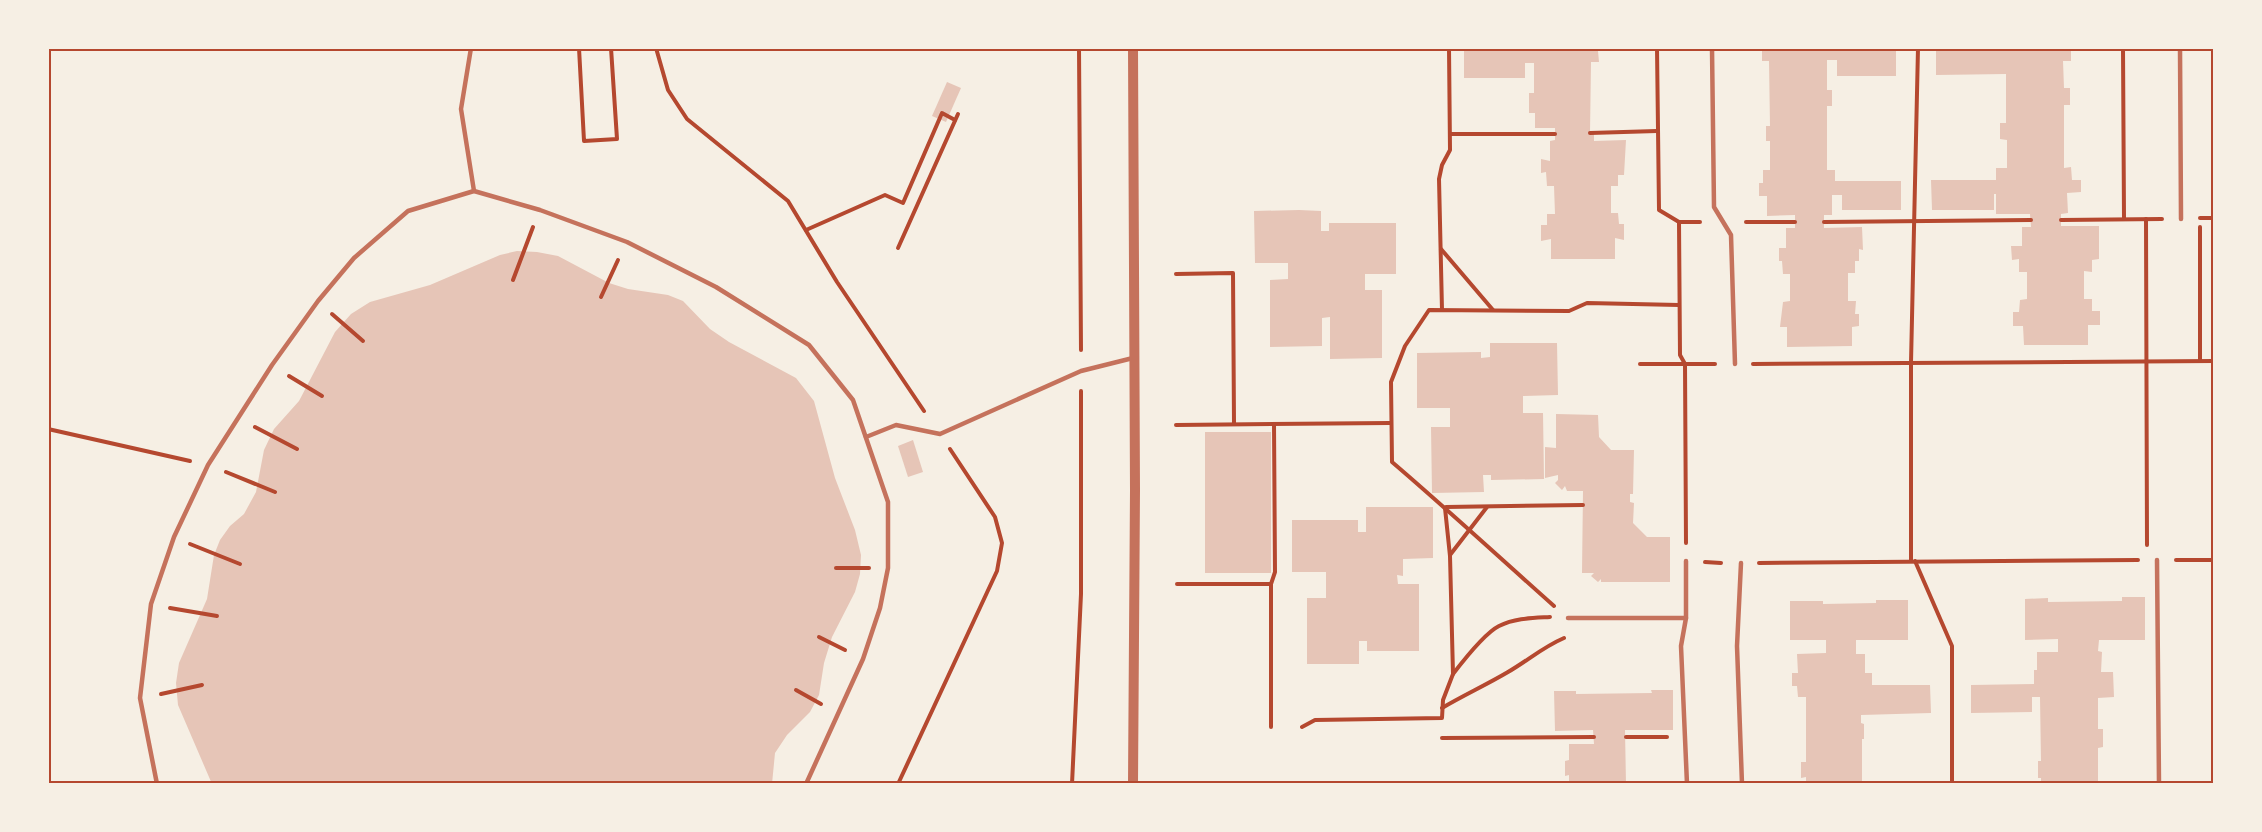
<svg xmlns="http://www.w3.org/2000/svg" width="2262" height="832" font-family="'DejaVu Sans',sans-serif">
	<rect width="100%" height="100%" fill="#f6efe4"/>
	<g fill="#e6c5b7">
		<polygon points="1464,48 1604,48 1604,51 1598,51 1599,62 1591,62 1590,133 1594,133 1594,141 1626,140 1624,175 1618,175 1618,186 1611,186 1611,213 1618,213 1619,224 1624,224 1624,240 1615,238 1615,259 1551,259 1551,239 1541,241 1541,225 1547,225 1547,214 1555,214 1554,186 1547,186 1546,172 1541,173 1541,159 1550,161 1550,141 1555,140 1555,128 1535,128 1535,113 1529,113 1529,93 1534,93 1534,63 1525,63 1525,78 1464,78"/>
		<polygon points="1762,48 1896,48 1896,76 1837,76 1837,60 1827,60 1827,90 1832,90 1832,106 1827,106 1827,170 1835,170 1835,181 1901,181 1901,210 1842,210 1842,195 1832,195 1832,215 1824,215 1824,228 1862,227 1863,250 1859,249 1859,261 1855,261 1855,273 1848,273 1848,301 1856,301 1855,314 1859,314 1859,326 1852,327 1852,346 1787,347 1787,327 1780,327 1783,302 1790,301 1790,274 1783,274 1782,261 1779,261 1779,248 1786,248 1786,228 1795,228 1795,215 1767,216 1767,196 1759,196 1759,183 1763,183 1763,170 1770,170 1770,141 1766,141 1766,126 1770,126 1769,61 1762,61"/>
		<polygon points="1936,48 2071,48 2071,61 2063,61 2064,88 2070,88 2070,105 2064,105 2064,168 2071,167 2072,180 2081,180 2081,192 2067,193 2068,213 2061,214 2061,226 2099,226 2099,259 2092,260 2092,272 2084,271 2084,299 2092,299 2092,311 2100,311 2100,325 2088,325 2088,345 2024,345 2023,326 2013,326 2013,312 2019,312 2020,300 2027,299 2027,272 2019,272 2019,259 2012,260 2011,246 2022,246 2022,227 2031,227 2030,214 1996,214 1996,194 1994,194 1994,210 1932,210 1931,180 1996,180 1996,168 2007,168 2007,140 2000,139 2000,123 2006,123 2006,74 1936,75"/>
		<polygon points="947,82 961,88 946,122 932,116"/>
		<polygon points="1299,210 1321,211 1321,231 1329,231 1329,223 1396,223 1396,274 1365,274 1365,290 1382,290 1382,358 1330,359 1330,317 1322,318 1322,346 1270,347 1270,280 1288,279 1288,263 1255,263 1254,211"/>
		<polygon points="517,251 537,252 558,256 609,283 628,289 668,295 683,301 710,329 729,342 796,378 814,401 835,478 855,530 861,555 860,574 855,592 832,637 824,663 819,695 810,712 787,735 775,753 772,784 212,784 178,705 176,683 179,663 207,599 214,555 220,540 230,526 244,514 256,492 264,450 274,429 299,401 335,332 351,314 370,302 430,285 500,255"/>
		<polygon points="1490,343 1557,343 1558,395 1523,396 1523,413 1543,413 1544,479 1491,480 1491,475 1483,475 1484,492 1432,493 1431,427 1450,427 1450,408 1417,408 1417,353 1481,352 1481,358 1490,357"/>
		<polygon points="1556,414 1598,415 1599,437 1611,450 1634,450 1633,494 1630,494 1630,502 1634,503 1633,523 1647,537 1670,537 1670,582 1601,582 1601,579 1598,582 1591,576 1594,573 1582,573 1583,491 1567,491 1565,486 1562,490 1555,483 1558,480 1558,475 1545,478 1545,447 1556,448"/>
		<rect x="1205" y="432" width="66" height="141"/>
		<polygon points="913,440 923,472 908,477 898,446"/>
		<polygon points="1366,507 1433,507 1433,558 1403,559 1403,576 1397,575 1398,584 1419,584 1419,651 1367,651 1367,641 1359,641 1359,664 1307,664 1307,598 1326,598 1326,572 1292,572 1292,520 1358,520 1358,532 1366,532"/>
		<polygon points="2122,597 2145,597 2145,640 2099,640 2098,651 2102,652 2101,672 2113,672 2114,697 2098,698 2098,729 2103,729 2103,747 2098,748 2098,784 2041,784 2041,778 2038,778 2038,761 2041,761 2040,697 2032,697 2032,712 1971,713 1971,685 2034,684 2034,670 2037,670 2037,652 2058,652 2058,639 2025,640 2025,599 2048,598 2048,602 2122,601"/>
		<polygon points="1876,600 1908,600 1908,640 1856,640 1856,654 1865,654 1865,673 1872,673 1872,685 1930,685 1931,713 1861,715 1861,723 1864,724 1864,739 1862,739 1862,784 1806,784 1806,777 1801,778 1801,762 1806,762 1806,697 1798,697 1797,686 1792,686 1792,673 1798,673 1797,654 1826,653 1826,640 1790,640 1790,601 1823,601 1823,604 1876,603"/>
		<polygon points="1651,690 1673,690 1673,730 1625,730 1626,784 1569,784 1569,775 1565,776 1565,761 1569,760 1569,744 1594,744 1593,730 1555,731 1554,691 1576,691 1576,694 1652,693"/>
	</g>
	<g fill="none" stroke-linecap="round" stroke-linejoin="round">
		<g stroke="#b5482f" stroke-width="4">
			<polyline points="579,48 584,141 617,139 611,48"/>
			<polyline points="656,48 668,90 687,119 788,201 837,282 924,411"/>
			<polyline points="1079,48 1081,350"/>
			<polyline points="1657,48 1659,210 1679,222 1700,222"/>
			<polyline points="2123,48 2124,219"/>
			<polyline points="1590,133 1657,131"/>
			<polyline points="1450,134 1555,134"/>
			<polyline points="2200,218 2214,218"/>
			<polyline points="2146,219 2147,545"/>
			<polyline points="2061,220 2162,219"/>
			<polyline points="1679,222 1680,355 1685,364 1686,543"/>
			<polyline points="1746,222 1795,222"/>
			<polyline points="1824,222 2031,220"/>
			<polyline points="806,230 885,195 903,203 942,113 955,120"/>
			<polyline points="898,248 958,114"/>
			<polyline points="1441,249 1493,310"/>
			<polyline points="1176,274 1233,273 1234,424"/>
			<polyline points="513,280 533,227"/>
			<polyline points="601,297 618,260"/>
			<polyline points="1442,310 1439,179 1442,165 1450,150 1449,48"/>
			<polyline points="332,314 363,341"/>
			<polyline points="2200,361 2200,227"/>
			<polyline points="1640,364 1715,364"/>
			<polyline points="1753,364 2214,361"/>
			<polyline points="289,376 322,396"/>
			<polyline points="1176,425 1390,423"/>
			<polyline points="255,427 297,449"/>
			<polyline points="48,429 190,461"/>
			<polyline points="226,472 275,492"/>
			<polyline points="1446,507 1583,505"/>
			<polyline points="190,544 240,564"/>
			<polyline points="1450,555 1487,507"/>
			<polyline points="2176,560 2214,560"/>
			<polyline points="1911,561 1911,363 1918,48"/>
			<polyline points="1915,561 1952,646 1952,784"/>
			<polyline points="1705,562 1721,563"/>
			<polyline points="1759,563 2138,560"/>
			<polyline points="836,568 869,568"/>
			<polyline points="1177,584 1271,584 1271,727"/>
			<polyline points="1271,584 1275,572 1274,424"/>
			<path d="M1554 606C1500 558 1447 509 1392 462L1391 382 1405 346 1429 310 1569 311 1587 303 1679 305"/>
			<polyline points="170,608 217,616"/>
			<polyline points="819,637 845,650"/>
			<path d="M1453 674C1463 661 1485 633 1499 626 1515 618 1533 618 1550 617"/>
			<polyline points="796,690 821,704"/>
			<polyline points="161,694 202,685"/>
			<path d="M1442 708C1464 695 1486 685 1508 672 1527 661 1543 647 1564 638"/>
			<polyline points="1302,727 1315,720 1442,718 1443,700 1453,674 1450,556 1445,508"/>
			<polyline points="1626,737 1667,737"/>
			<polyline points="1442,738 1594,737"/>
			<polyline points="898,784 997,571 1002,543 995,517 950,449"/>
			<polyline points="1072,784 1081,594 1081,391"/>
		</g>
		<g stroke="#c5725c" stroke-width="4.5">
			<polyline points="471,48 461,109 474,191"/>
			<polyline points="1712,48 1714,207 1731,235 1735,364"/>
			<polyline points="2180,48 2181,219"/>
			<polyline points="866,437 896,425 940,434 1081,371 1133,358"/>
			<polyline points="2157,560 2159,784"/>
			<polyline points="1686,561 1686,618 1681,646 1687,784"/>
			<polyline points="1741,563 1737,646 1742,784"/>
			<polyline points="1568,618 1686,618"/>
			<polyline points="157,784 140,698 151,604 174,537 208,465 272,365 318,301 354,258 408,211 474,191 540,210 627,242 716,287 809,345 853,400 888,502 888,568 880,608 863,659 806,784"/>
		</g>
		<polyline stroke="#c5725c" stroke-width="10" points="1133,784 1135,490 1133,48"/>
	</g>
	<rect width="2262" height="832" fill="none" stroke="#f6efe4" stroke-width="99"/>
	<rect x="50" y="50" width="2162" height="732" fill="none" stroke="#b5482f" stroke-width="2"/>
</svg>
